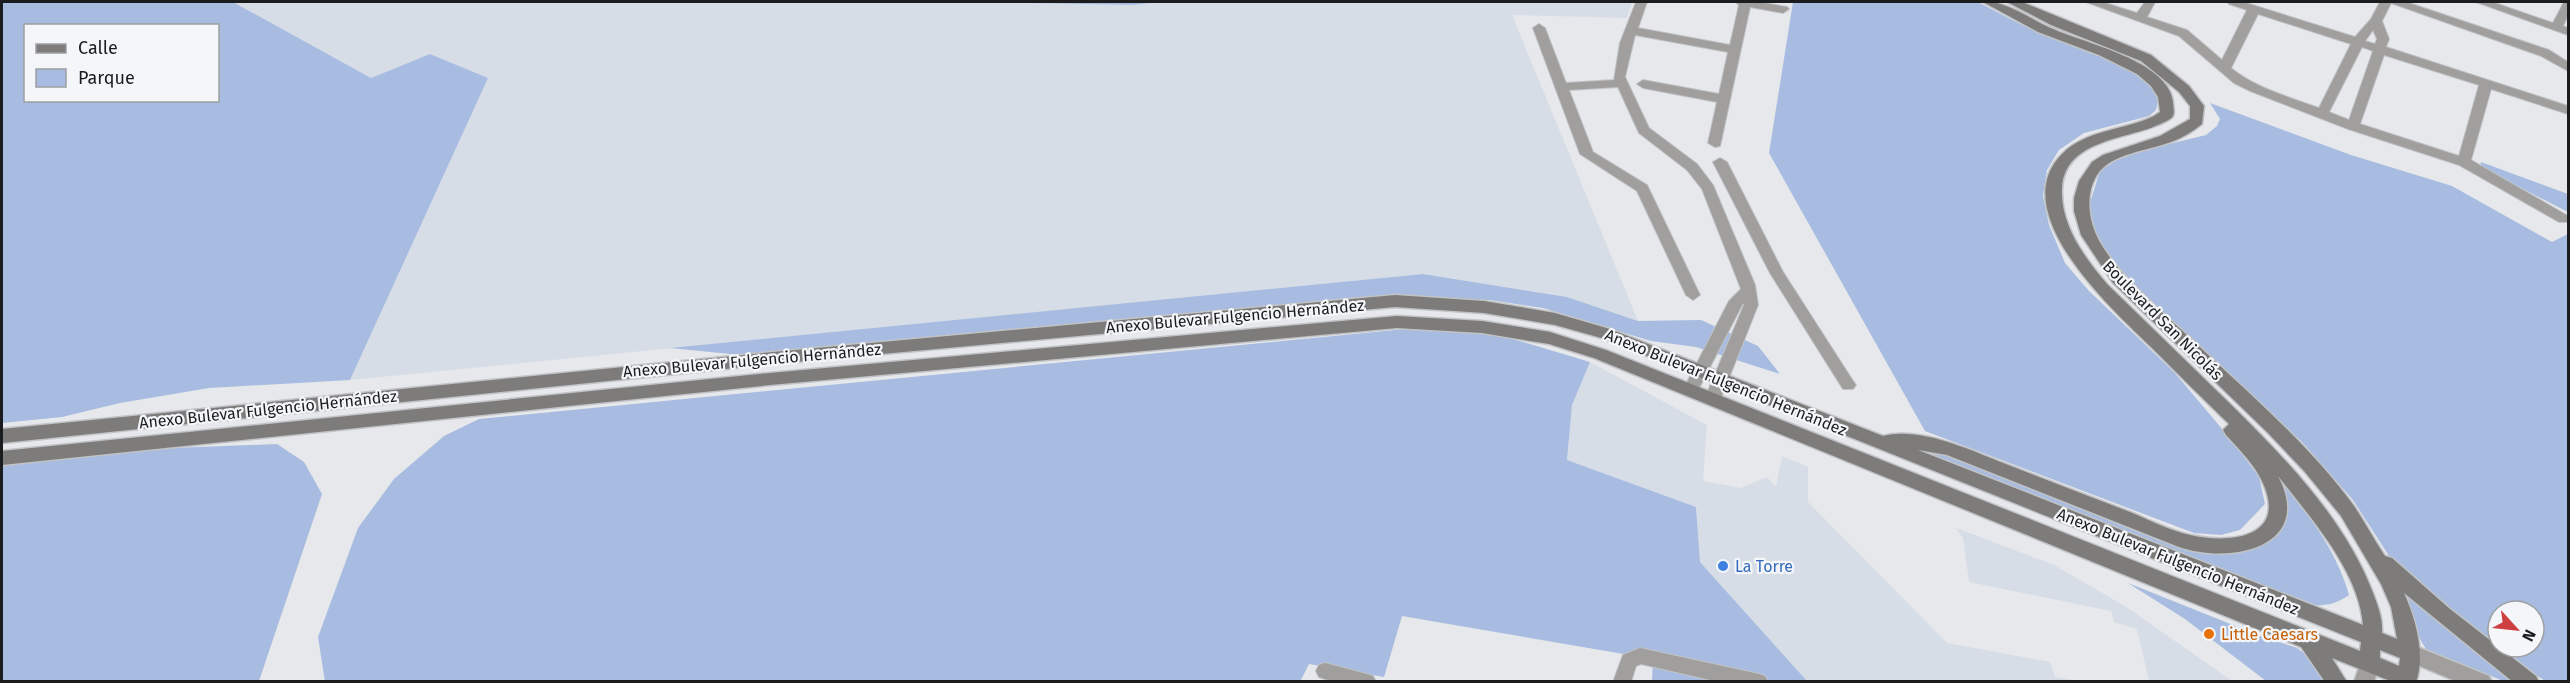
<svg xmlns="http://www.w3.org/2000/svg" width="2570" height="683" font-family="'Fira Sans',sans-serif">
	<rect width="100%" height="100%" fill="#e6e8eb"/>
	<g fill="#d7dde7">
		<polygon points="233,2 977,2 1134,5 1157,2 1632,2 1627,18 1512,15 1638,321 1567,297 1423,274 350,380 487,78 430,54 371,78"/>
		<polygon points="1590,362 1707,425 1703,481 1741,488 1767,477 1776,487 1782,456 1808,467 1808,502 1947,643 2050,662 2055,677 2080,681 1807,681 1700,562 1696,507 1567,460 1572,405"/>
		<polygon points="1956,528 2054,565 2128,608 2232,681 2149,681 2137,629 2114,622 2111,611 1969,582 1963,538"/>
	</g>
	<g fill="#a7bce0" fill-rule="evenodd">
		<path d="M2 2H233L371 78 430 54 488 78 350 380 209 388 120 403 62 417 2 423ZM26 26H218V100H26Z"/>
		<polygon points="977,2 1157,2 1134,5"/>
		<polygon points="1793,2 1978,2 2016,22 2065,43 2124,65 2143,76 2153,88 2158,101 2156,110 2149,116 2084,133 2059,150 2047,170 2043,196 2049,225 2065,263 2089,291 2174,372 2234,443 2259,477 2265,504 2240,530 2221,535 2194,533 1925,431 1769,153"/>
		<path d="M2210 103 2351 155 2452 186 2552 242 2568 234V681H2545L2504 653 2389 556 2353 500 2303 443 2139 291 2107 254 2091 228 2088 209 2100 171 2115 161 2140 151 2206 135 2217 126 2220 119ZM2498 611H2534V647H2498Z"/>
		<polygon points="2481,162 2568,194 2568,212 2480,167"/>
		<polygon points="1423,274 1567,297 1638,321 1701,320 1758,346 1780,374 1696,347 1651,341 1543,308 1490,300 1349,298 741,355 670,348"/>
		<polygon points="1426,327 1506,337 1590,362 1572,405 1567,460 1696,507 1700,562 1807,681 1652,681 1653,659 1402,616 1384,677 1309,664 1300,682 325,682 318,637 358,528 394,479 444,436 479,419"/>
		<polygon points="277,444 304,462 322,494 259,681 2,681 2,464 173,448"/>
		<path d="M1917 449H1934L2182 544 2270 536 2274 470C2303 509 2336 547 2349 595 2335 605 2324 606 2307 605Z"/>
		<polygon points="2128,583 2258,635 2297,648 2316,662 2329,681 2266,681 2185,619"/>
		<polygon points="2402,586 2520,681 2503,681 2426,649 2417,634"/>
	</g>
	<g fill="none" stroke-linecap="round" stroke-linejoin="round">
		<g stroke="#c1c3c6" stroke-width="2">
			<g id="minor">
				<polygon points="1636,2 1647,2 1638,28 1730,45 1739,5 1736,2 1759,2 1787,7 1789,9 1783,13 1750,7 1720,146 1715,147 1708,143 1717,102 1643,88 1637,84 1643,80 1719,94 1728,52 1635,35 1625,77 1649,128 1697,164 1713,185 1755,285 1758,305 1721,398 1718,402 1708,402 1705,398 1744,305 1743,303 1696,394 1686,394 1683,390 1729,301 1741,289 1702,189 1687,170 1639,133 1618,87 1569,90 1593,152 1647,185 1700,295 1693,300 1686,295 1637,191 1580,154 1533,28 1539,24 1545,28 1566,83 1614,80 1620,43"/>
				<path d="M2086 2H2102L2137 13 2145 2H2155L2147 17 2187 30 2222 60 2247 10 2229 4 2228 2H2243L2355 37 2371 19 2380 2H2406L2549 50 2568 62V71L2541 56 2391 3 2382 21 2389 39 2386 47 2568 106V114L2491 89 2471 160 2568 216V222H2559L2459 165 2348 129 2250 91 2234 83 2179 36ZM2258 14 2351 44 2319 108C2289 97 2255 88 2231 68ZM2373 30 2377 39 2375 44 2365 41ZM2362 47 2373 51 2349 120 2329 112ZM2384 55 2479 85 2459 156 2360 124Z"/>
				<polygon points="2476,2 2492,2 2553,23 2564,2 2568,2 2568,15 2563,26 2568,28 2568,35"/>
				<polygon points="1720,158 1727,162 1783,272 1853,381 1856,385 1853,389 1843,389 1770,273 1713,162"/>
				<polygon points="1640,648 1759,674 1765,676 1768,682 1719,682 1641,664 1636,666 1631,682 1613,682 1623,655"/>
				<polygon points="1325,663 1367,674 1373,676 1376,682 1334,682 1319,677 1316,671 1319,665"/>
			</g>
		</g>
		<g stroke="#c1c3c6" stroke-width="3">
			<g id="tertiary">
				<polygon points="2410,644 2489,676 2492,682 2458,682 2403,659 2400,653 2403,647"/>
				<polygon points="2369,656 2376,659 2379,665 2374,682 2354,682 2362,659"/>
			</g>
		</g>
		<g stroke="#c1c3c6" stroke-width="3">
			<path id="secondary" d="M1983 2C2006 0 2031 20 2053 29 2084 43 2169 61 2173 102 2173 106 2175 112 2173 116 2171 120 2162 123 2158 125 2124 140 2065 140 2062 188 2060 225 2084 257 2107 284 2144 320 2181 356 2218 392 2278 451 2343 514 2373 593 2378 606 2383 619 2382 633L2397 639 2391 607 2381 584 2341 516 2305 472 2267 432 2113 283 2081 235 2074 211V198L2079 181 2092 162 2103 155 2160 136 2190 119V106L2179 92 2141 61 2051 25 2007 2H2022L2151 55 2189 86 2204 106 2202 124C2192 132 2182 138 2171 142 2148 151 2111 153 2097 175 2084 196 2089 224 2101 244 2126 285 2168 316 2202 349 2254 398 2311 447 2354 506 2365 522 2374 540 2385 556L2392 558 2450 609 2536 676 2539 682H2513L2404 593C2415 617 2426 655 2416 682H2393L2332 658 2347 682H2325L2301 647 1594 358 1549 344 1482 333 1397 328 770 385 2 465V451L770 373 1397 316 1482 321 1550 332 1606 350 2360 651 2361 642 1605 339 1555 325 1484 313 1395 307 773 364 2 443V429L773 352 1395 295 1484 301 1555 313 1610 329 1883 436C1918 427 1966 448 1998 461 2042 478 2086 495 2130 512 2149 520 2169 530 2190 535 2230 544 2289 538 2262 481 2254 464 2239 449 2226 435L2223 430 2229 424C2203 399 2177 373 2151 347 2113 310 2004 212 2062 154 2085 130 2125 130 2154 116L2160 112 2158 97 2151 86 2137 74 2099 55 2038 32ZM1918 450 1947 455 2179 547C2231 565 2315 547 2278 476 2310 517 2359 571 2363 625ZM2380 650 2400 658 2399 666 2380 658Z"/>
		</g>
		<use href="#minor" fill="#a09f9e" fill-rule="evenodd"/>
		<use href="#tertiary" fill="#a09f9e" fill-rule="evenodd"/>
		<use href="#secondary" fill="#7d7c7a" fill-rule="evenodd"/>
	</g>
	<circle fill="#3f7fe0" stroke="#f4f6f9" stroke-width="2" cx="1723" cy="566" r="6"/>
	<circle fill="#e8710a" stroke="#f4f6f9" stroke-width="2" cx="2209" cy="634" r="6"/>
	<g text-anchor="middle" stroke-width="4.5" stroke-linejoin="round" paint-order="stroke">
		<g font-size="16" fill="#1b1c1d" stroke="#f4f6f9">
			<text transform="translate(1235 316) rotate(-5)" y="6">Anexo Bulevar Fulgencio Hernández</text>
			<text transform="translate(2163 320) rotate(45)" y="6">Boulevard San Nicolás</text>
			<text transform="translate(752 360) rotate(-5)" y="6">Anexo Bulevar Fulgencio Hernández</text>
			<text transform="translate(1726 382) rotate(22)" y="6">Anexo Bulevar Fulgencio Hernández</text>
			<text transform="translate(268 409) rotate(-6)" y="6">Anexo Bulevar Fulgencio Hernández</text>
			<text transform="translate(2178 561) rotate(22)" y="6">Anexo Bulevar Fulgencio Hernández</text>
		</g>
		<g font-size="16" fill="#366cbe" stroke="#f4f6f9" text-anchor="start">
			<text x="1735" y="572">La Torre</text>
		</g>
		<g font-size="16" fill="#c56008" stroke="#f4f6f9" text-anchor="start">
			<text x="2221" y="640">Little Caesars</text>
		</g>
	</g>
	<rect width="2570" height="683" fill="none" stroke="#1b1c1d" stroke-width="6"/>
	<rect x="24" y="24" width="195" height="78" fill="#f4f6f9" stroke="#9d9fa1" stroke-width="1.5"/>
	<rect x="36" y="44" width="30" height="9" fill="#7d7c7a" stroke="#9d9fa1" stroke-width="1.5"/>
	<text x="78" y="54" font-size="18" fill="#1b1c1d">Calle</text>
	<rect x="36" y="69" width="30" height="18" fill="#a7bce0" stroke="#9d9fa1" stroke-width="1.5"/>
	<text x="78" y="84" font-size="18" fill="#1b1c1d">Parque</text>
	<g transform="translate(2516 629) rotate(117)"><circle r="28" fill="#f4f6f9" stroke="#9d9fa1" stroke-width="1.5"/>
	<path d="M0-4.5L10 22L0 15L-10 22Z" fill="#ce3f42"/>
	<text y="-9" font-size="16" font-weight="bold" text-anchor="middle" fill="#1b1c1d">N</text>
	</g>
</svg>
